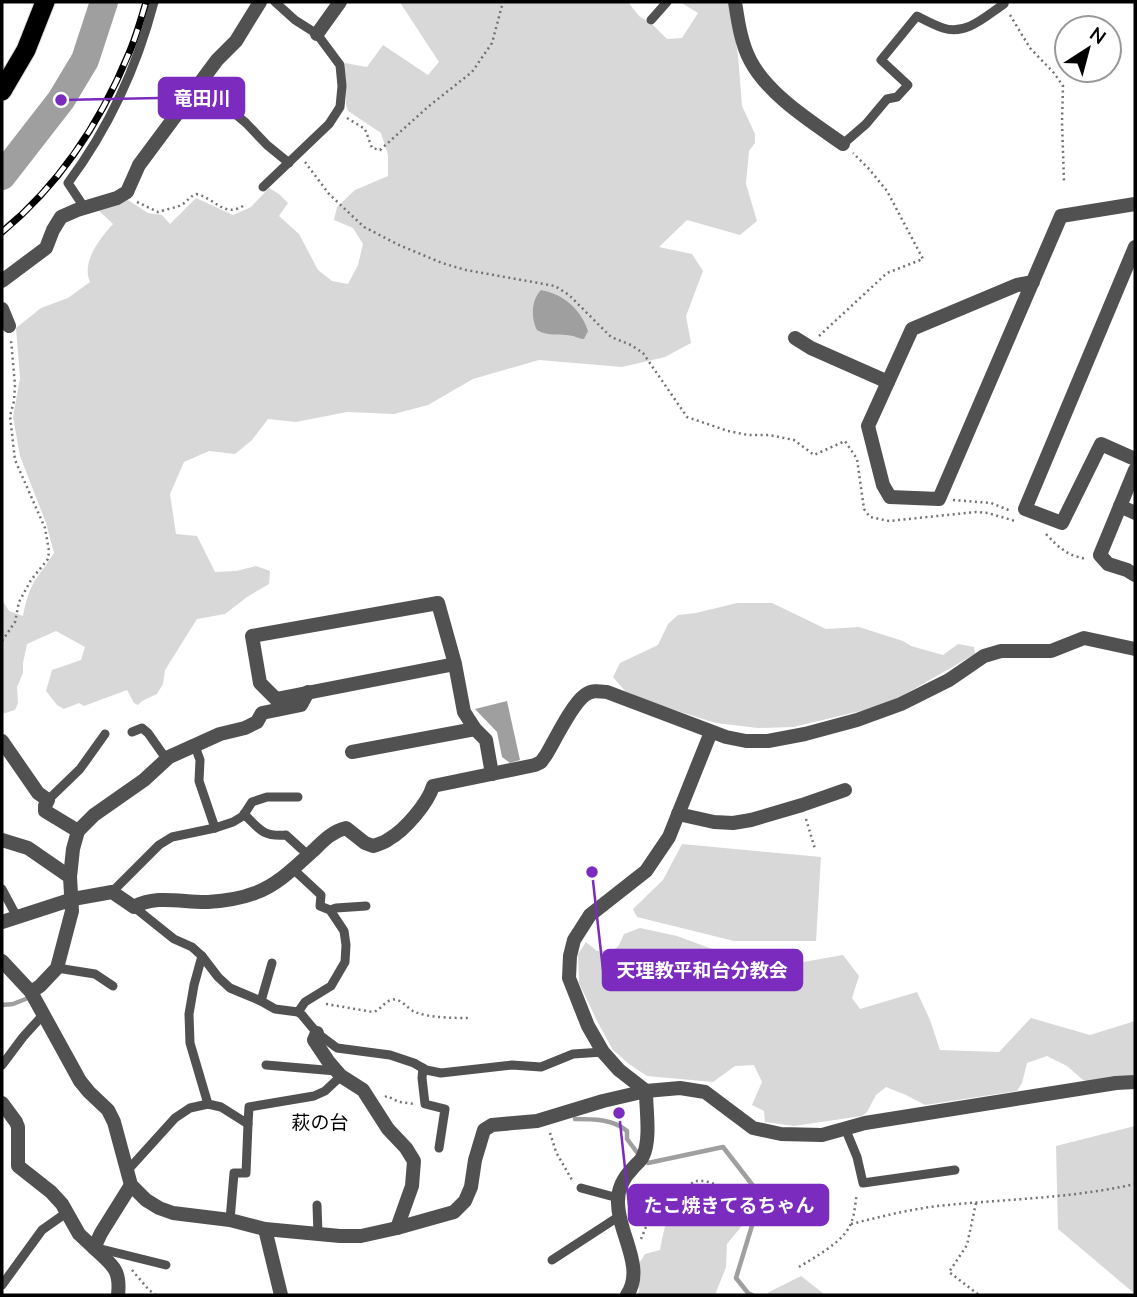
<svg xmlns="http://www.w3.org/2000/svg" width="1137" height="1297" font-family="'Nunito Sans','Noto Sans JP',sans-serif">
	<rect width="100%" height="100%" fill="#fff"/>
	<g fill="#d8d8d8">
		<path d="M401 2H628L639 16 653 25 667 39 682 38 698 13 680 2H729L738 55 742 106 755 134V143L749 151 746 184 757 221 740 235 687 220 659 247 692 254 703 271 686 316 691 343 665 357 622 367 539 360 473 379 428 405 394 414 347 412 296 422 268 419 252 440 235 454 209 451 184 462 170 494 176 534 197 536 215 572 236 571 256 566 270 571 269 584 247 597 225 614 197 619 165 670 163 684 157 694 142 701 138 705 134 703 127 690 84 706 79 703 64 709 57 705 46 691 52 670 81 660 85 647 56 631 27 644 23 663V673L17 687 18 703 15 710 2 714V600L9 611 23 616C25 604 28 593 34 582 40 572 48 563 54 553L46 523 20 456 13 417 20 378 16 328 41 308 68 298 90 282C81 262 100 238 113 224L97 209 128 200 148 213 162 215 170 224 196 198 233 215 251 207 269 188 279 194 288 203 279 216 299 234 318 270 332 281 348 284 358 265 363 244 353 228 334 220 337 207 355 190 388 176V155L381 133 348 111 346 105 345 63 367 67 383 45 428 75 439 62 401 4Z"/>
		<polygon points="737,603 772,603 826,629 859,627 903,641 911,646 943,655 958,644 974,647 975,654 886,705 793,727 758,728 716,723 655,704 625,691 613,677 620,663 658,645 668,624 678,615 696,613"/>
		<polygon points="682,844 821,857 816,941 734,941 637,917 633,909 663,880"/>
		<polygon points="640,928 677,936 723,953 739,960 769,968 843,955 859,976 852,998 860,1009 917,992 930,1020 940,1050 999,1052 1031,1018 1090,1035 1135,1021 1135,1077 1091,1082 1083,1080 1067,1066 1047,1056 1027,1063 1022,1083 1017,1091 925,1105 906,1095 886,1087 876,1095 867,1112 862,1116 794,1126 765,1122 764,1111 752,1105 762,1082 754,1065 735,1066 713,1082 647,1076 629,1064 613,1050 598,1023 579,983 578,954 586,942 597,951 613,951 619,945 624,934"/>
		<polygon points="1135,1126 1135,1294 1058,1229 1056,1146"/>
		<path d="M703 1191C725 1197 735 1200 745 1222L727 1244 726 1267 715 1295H636L639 1291 638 1265 645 1254 660 1250C664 1231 667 1205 686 1196 691 1193 698 1192 703 1191Z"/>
		<polygon points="801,1276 824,1294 830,1295 766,1295 769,1292"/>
	</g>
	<g fill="#9f9f9f">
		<path d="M541 290C563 294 581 309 588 331L584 339C580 339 577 337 573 336 561 333 548 337 537 330 531 318 531 300 541 290Z"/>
		<polygon points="507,701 520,760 510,763 502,757 497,732 475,709"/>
	</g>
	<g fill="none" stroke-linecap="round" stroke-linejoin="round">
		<g stroke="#9f9f9f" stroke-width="4.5">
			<polyline points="2,1005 13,1004 28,998"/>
			<path d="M575 1119C592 1119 614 1119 627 1131V1139L639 1155"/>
			<polyline points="645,1160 648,1163 723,1147 761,1196 736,1278 748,1293 752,1295"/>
		</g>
		<polyline stroke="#9f9f9f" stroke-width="28" points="2,176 61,100 85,60 104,2"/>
		<g stroke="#dbdbdb" stroke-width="21">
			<polyline id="trunk" points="2,91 26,50 45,2"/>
		</g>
		<g stroke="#737373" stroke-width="2.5" stroke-dasharray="2 3.5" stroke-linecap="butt">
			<polyline points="1010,15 1030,48 1054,73 1063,86 1062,122 1064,182"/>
			<polyline points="347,118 365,129 372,148 380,150 429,106 472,72 492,43 503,2"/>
			<polyline points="305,162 329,194 364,227 399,245 442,263 466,270 555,286 569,295 611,337 631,345 643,353 687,417 728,431 748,435 769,435 794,440 814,455 845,441 857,459 864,509 870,517 889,521 976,512 988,513 1015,521"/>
			<path d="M137 202 158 212C164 210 178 207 181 205 187 202 189 197 196 194 216 198 224 220 246 204"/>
			<polyline points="819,336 887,273 923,259 887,191 869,169 853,153"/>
			<polyline points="953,500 991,503 1011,511"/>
			<path d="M1046 534C1059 548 1068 556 1087 559"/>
			<polyline points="2,641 15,622 19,602 31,580 48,559 49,551 45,528 15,460 10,416 14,401 15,385 11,340"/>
			<polyline points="806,819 815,849"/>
			<path d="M326 1004 373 1012C381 1010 384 1002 391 1000 401 997 407 1009 415 1012 430 1018 454 1018 470 1018"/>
			<polyline points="385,1097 387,1096 399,1102 414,1104"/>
			<polyline points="550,1133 556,1152 572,1180"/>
			<polyline points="976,1203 967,1245 949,1272 979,1295"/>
			<path d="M851 1224C883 1216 915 1208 947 1205 1010 1199 1073 1198 1135 1184"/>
			<polyline points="641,1239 650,1217 661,1205 695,1181 705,1181 733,1190 754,1193"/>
			<path d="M799 1267C815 1257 845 1241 851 1223 855 1214 855 1203 857 1194"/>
			<polyline points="132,1270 149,1290 156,1295"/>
		</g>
		<g stroke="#515151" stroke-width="9">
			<polyline points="651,20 667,2"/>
			<polyline points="200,84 246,123 267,145 289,163"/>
			<path d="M843 144 866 124 887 99 897 97 908 85 881 60 917 16C925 20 934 25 943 28 966 36 986 16 1004 4L1003 2"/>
			<polyline points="263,187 329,124 340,107 342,86 340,65 317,34 295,20 275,2"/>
			<path d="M84 207 68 183C108 129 137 67 154 2"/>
			<polyline points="132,732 142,728 148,733 167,760"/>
			<polyline points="195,746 200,760 199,781 215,828"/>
			<polyline points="48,800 80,769 105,734"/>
			<path d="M244 814C259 829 263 837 286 835L308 855"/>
			<polyline points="293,869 321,895 320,906 330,910 344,931 346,945 345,962 331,986 305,1002 298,1012"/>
			<polyline points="2,889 17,917"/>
			<polyline points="112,892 159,845 172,837 215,828 233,822 243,816 252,802 267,797 298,797"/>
			<polyline points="134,907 174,939 192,947 202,956 218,977 230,988 261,1001 275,1009 298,1012 302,1015 317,1033 337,1048 390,1055 414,1063 426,1070 441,1073 512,1065 541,1067 573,1054 603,1052"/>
			<polyline points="330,910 336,908 366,906"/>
			<polyline points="202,956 194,985 189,1014 190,1043 208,1104 221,1107 248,1124 249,1107 314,1096 325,1091 341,1076"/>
			<polyline points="57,968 95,974 113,986"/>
			<polyline points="261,1001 272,963"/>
			<polyline points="2,1065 23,1037 43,1015"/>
			<polyline points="266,1065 336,1071"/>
			<polyline points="423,1068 422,1078 425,1104 445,1109 439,1148"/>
			<polyline points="845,1128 857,1157 863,1183 955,1170"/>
			<polyline points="127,1171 175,1118 190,1108 208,1104"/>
			<polyline points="581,1188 618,1198"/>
			<polyline points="317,1205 318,1234"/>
			<polyline points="230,1220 234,1173 246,1173 248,1124"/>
			<polyline points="97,1248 166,1265"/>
			<polyline points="552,1260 618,1217"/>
			<polyline points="2,1285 42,1230 66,1213"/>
		</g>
		<g stroke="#515151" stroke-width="14">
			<path d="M735 2C738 21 741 43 750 60 768 95 812 122 843 144"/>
			<polyline points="317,34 340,2"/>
			<polyline points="1135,247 1025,509 1062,523 1101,444 1135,459"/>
			<polyline points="2,281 46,248 53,230 61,217 77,210 117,198 127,192 139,165 217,60 236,41 260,2"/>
			<polyline points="1033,282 1017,285 912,329 868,426 883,485 890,497 939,499 1061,216 1135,204"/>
			<polyline points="2,309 9,326"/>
			<polyline points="795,338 811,348 888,382"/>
			<polyline points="1135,470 1100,555 1108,564 1127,570 1135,575"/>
			<polyline points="1120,506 1135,513"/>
			<polyline points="455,664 276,699 260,683 252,636 438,603 455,664 464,712 475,729 486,740 492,774"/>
			<polyline points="2,741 38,793 48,800 45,806 45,811 78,831 73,849 70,877"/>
			<polyline points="352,752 475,729"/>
			<polyline points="678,814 714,822 733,823 751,820 802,805 845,790"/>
			<polyline points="78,831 94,815 144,780 169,757 220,734 245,728 257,722 262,713 301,705 308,692"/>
			<polyline points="2,840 28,848 70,877 72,911 57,968 40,986 31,992"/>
			<path d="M2 922 73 899 112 892 134 907C156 894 184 903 208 902 224 901 240 899 255 893 278 885 297 865 315 849 324 840 333 831 346 828L365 843 373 846C379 844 384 843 389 839 405 830 428 803 433 786L535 765 541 762 546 755C555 740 572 704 585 695 592 690 598 691 607 692L726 737 746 741H768L805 734 857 720 901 704 949 680 984 656 1001 651H1051L1084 638 1135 649"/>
			<polyline points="2,961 31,992 80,1081 89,1092 108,1110 114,1122 131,1185 146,1200 159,1208 173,1213 230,1220 265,1229 340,1236 361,1236 397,1228 454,1212 465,1201 471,1187 475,1160 484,1130 492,1125 537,1121 603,1101 646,1091 680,1088 705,1092 753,1128 781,1134 822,1135 865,1123 1116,1083 1135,1082"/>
			<polyline points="317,1033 314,1040 328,1061 341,1076 363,1090 388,1129 406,1148 414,1161 412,1186 397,1228"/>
			<polyline points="2,1103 16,1122 18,1127 18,1166 51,1192 62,1204 79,1234 94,1248"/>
			<polyline points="265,1229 281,1295"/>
			<path d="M118 1295C121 1269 112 1265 94 1248L101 1233 131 1185"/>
			<path d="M627 1295C646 1267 617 1232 618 1201 618 1188 624 1177 633 1168 637 1163 641 1161 643 1156 651 1139 646 1110 646 1091L619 1070 603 1052 588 1026 569 978 570 956 574 940 590 915 646 871 669 837 711 732"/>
		</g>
		<use href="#trunk" stroke="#000" stroke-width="19"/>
		<g stroke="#000" stroke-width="7">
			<path id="rail" d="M2 232C59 185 101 121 129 53 136 37 141 19 146 2"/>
		</g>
		<use href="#rail" stroke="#fff" stroke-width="4.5" stroke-dasharray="13" stroke-linecap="butt"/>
	</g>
	<g text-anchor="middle" stroke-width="7" stroke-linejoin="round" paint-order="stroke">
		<g font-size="19" fill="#000" stroke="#fff">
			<text x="320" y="1129">萩の台</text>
		</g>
	</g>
	<path fill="none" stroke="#7b2cbf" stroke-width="2.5" d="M61 100L159 98M592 872L603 970M619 1113L629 1205"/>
	<g fill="#7b2cbf" stroke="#fff" stroke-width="2.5">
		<circle cx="61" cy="100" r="7"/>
		<circle cx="592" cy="872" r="7"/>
		<circle cx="619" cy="1113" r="7"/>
	</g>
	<g fill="#7b2cbf" stroke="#7b2cbf" stroke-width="2.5">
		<rect x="159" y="78" width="85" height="40" rx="7"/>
		<rect x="603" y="950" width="199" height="40" rx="7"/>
		<rect x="629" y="1185" width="199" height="40" rx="7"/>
	</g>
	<g font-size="19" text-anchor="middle" font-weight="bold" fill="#fff">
		<text x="202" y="105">竜田川</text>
		<text x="702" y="977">天理教平和台分教会</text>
		<text x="729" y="1212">たこ焼きてるちゃん</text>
	</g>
	<rect width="1137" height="1297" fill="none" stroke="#000000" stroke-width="7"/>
	<g transform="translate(1088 49) rotate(36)"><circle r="33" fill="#ffffff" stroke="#999999" stroke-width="2"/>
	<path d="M0-5L12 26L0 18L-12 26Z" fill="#000000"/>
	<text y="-10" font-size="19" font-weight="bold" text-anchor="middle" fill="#000000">N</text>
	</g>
</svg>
